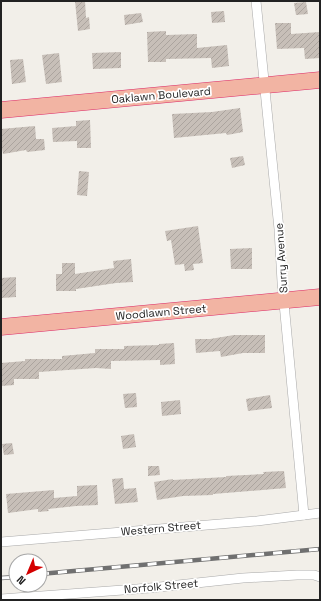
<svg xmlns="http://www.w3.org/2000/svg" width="321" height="601" font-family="'Space Grotesk',sans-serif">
	<defs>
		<pattern id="building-hatch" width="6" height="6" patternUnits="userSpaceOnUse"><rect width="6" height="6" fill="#c7bfb8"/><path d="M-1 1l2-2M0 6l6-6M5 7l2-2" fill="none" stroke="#aba49e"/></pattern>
	</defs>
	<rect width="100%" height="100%" fill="#f2efe9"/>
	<g fill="url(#building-hatch)">
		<polygon points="75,1 85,1 86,18 89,17 90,29 78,31"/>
		<polygon points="306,2 308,14 296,15 294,3"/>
		<polygon points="224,11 225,22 212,23 211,12"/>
		<polygon points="141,13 143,22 125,25 124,15"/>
		<polygon points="275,23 291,23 291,34 320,32 320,58 305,59 304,48 277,49"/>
		<polygon points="166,31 166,35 197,34 197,48 227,45 229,66 212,68 211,58 166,59 166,62 148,62 147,32"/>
		<polygon points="121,52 121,68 93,69 92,53"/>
		<polygon points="59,53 62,82 46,84 42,55"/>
		<polygon points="23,59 26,82 12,84 10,60"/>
		<polygon points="240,108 243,132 227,135 226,133 174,138 172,114 212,112"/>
		<polygon points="90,120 91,148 77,148 77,141 53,142 52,128 76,126 76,121"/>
		<polygon points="35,126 36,139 44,139 45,150 27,152 26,150 3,154 1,143 1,129"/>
		<polygon points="243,156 245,165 232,168 230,158"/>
		<polygon points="79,171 89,172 87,196 77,195"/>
		<polygon points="198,226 203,263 193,264 194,270 185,271 184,264 175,265 171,240 167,241 165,231"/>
		<polygon points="252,248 252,269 231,269 230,249"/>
		<polygon points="131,259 133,282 116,283 76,289 76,291 56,291 56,274 62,274 62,263 75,263 75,274 114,268 113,261"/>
		<polygon points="16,277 16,297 1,298 1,278"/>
		<polygon points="234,335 265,335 265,353 243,353 221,357 220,351 196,353 195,339 210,339"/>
		<polygon points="174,343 175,364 160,365 160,360 111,361 111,369 96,368 39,372 39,379 14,379 14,385 1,386 1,363 25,361 25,359 62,359 62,356 95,353 95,349 124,349 124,346 159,345 159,344"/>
		<polygon points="136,393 137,407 125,408 123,394"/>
		<polygon points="270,395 272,408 248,411 246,399"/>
		<polygon points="180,400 181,414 162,416 161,402"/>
		<polygon points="134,434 136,447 123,449 121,436"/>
		<polygon points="12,443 14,454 4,455 2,444"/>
		<polygon points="148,466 159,466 160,475 148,476"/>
		<polygon points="284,471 286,488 213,494 213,495 183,496 157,500 154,482 173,479 173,480 226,477 226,476 264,474 263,472"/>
		<polygon points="123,478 124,489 136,488 138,502 115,504 112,479"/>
		<polygon points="97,485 98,505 76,506 48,509 49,511 38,512 38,509 8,513 6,494 54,490 54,498 77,496 77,486"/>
	</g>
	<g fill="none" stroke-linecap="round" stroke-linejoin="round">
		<g stroke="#a9a9a9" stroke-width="10">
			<g id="minor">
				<polyline points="256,1 279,229 282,282 304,515"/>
				<polyline points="1,542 257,521 320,513"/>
				<polyline points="1,599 150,588 243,578 297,575 314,575 320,577"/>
			</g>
		</g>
		<g stroke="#dc2a67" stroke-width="17">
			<g id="trunk">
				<polyline points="1,110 320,80"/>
				<polyline points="1,327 320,297"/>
			</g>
		</g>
		<use href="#minor" stroke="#fff" stroke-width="9"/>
		<use href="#trunk" stroke="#f2b4a3" stroke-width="16"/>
		<g stroke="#707070" stroke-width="4.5">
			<g id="rail">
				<polyline points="40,574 320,549"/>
				<polyline points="1,578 16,577"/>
			</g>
		</g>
		<use href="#rail" stroke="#fff" stroke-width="3" stroke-dasharray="9" stroke-linecap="butt"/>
	</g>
	<g text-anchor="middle" stroke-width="3.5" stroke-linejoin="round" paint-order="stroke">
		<g font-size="11" fill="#222" stroke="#fff">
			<text transform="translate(161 95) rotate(-5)" y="4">Oaklawn Boulevard</text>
			<text transform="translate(281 258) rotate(-94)" y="4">Surry Avenue</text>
			<text transform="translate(161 312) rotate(-5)" y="4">Woodlawn Street</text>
			<text transform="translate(161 528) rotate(-5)" y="4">Western Street</text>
			<text transform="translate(161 586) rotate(-5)" y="4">Norfolk Street</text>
		</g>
	</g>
	<rect width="321" height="601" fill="none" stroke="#222222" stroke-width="4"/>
	<g transform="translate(28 573) rotate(224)"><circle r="19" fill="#ffffff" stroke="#a7a7a7"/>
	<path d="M0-3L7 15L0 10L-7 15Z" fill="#d40000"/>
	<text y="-6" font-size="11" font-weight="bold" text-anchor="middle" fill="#222222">N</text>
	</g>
</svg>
